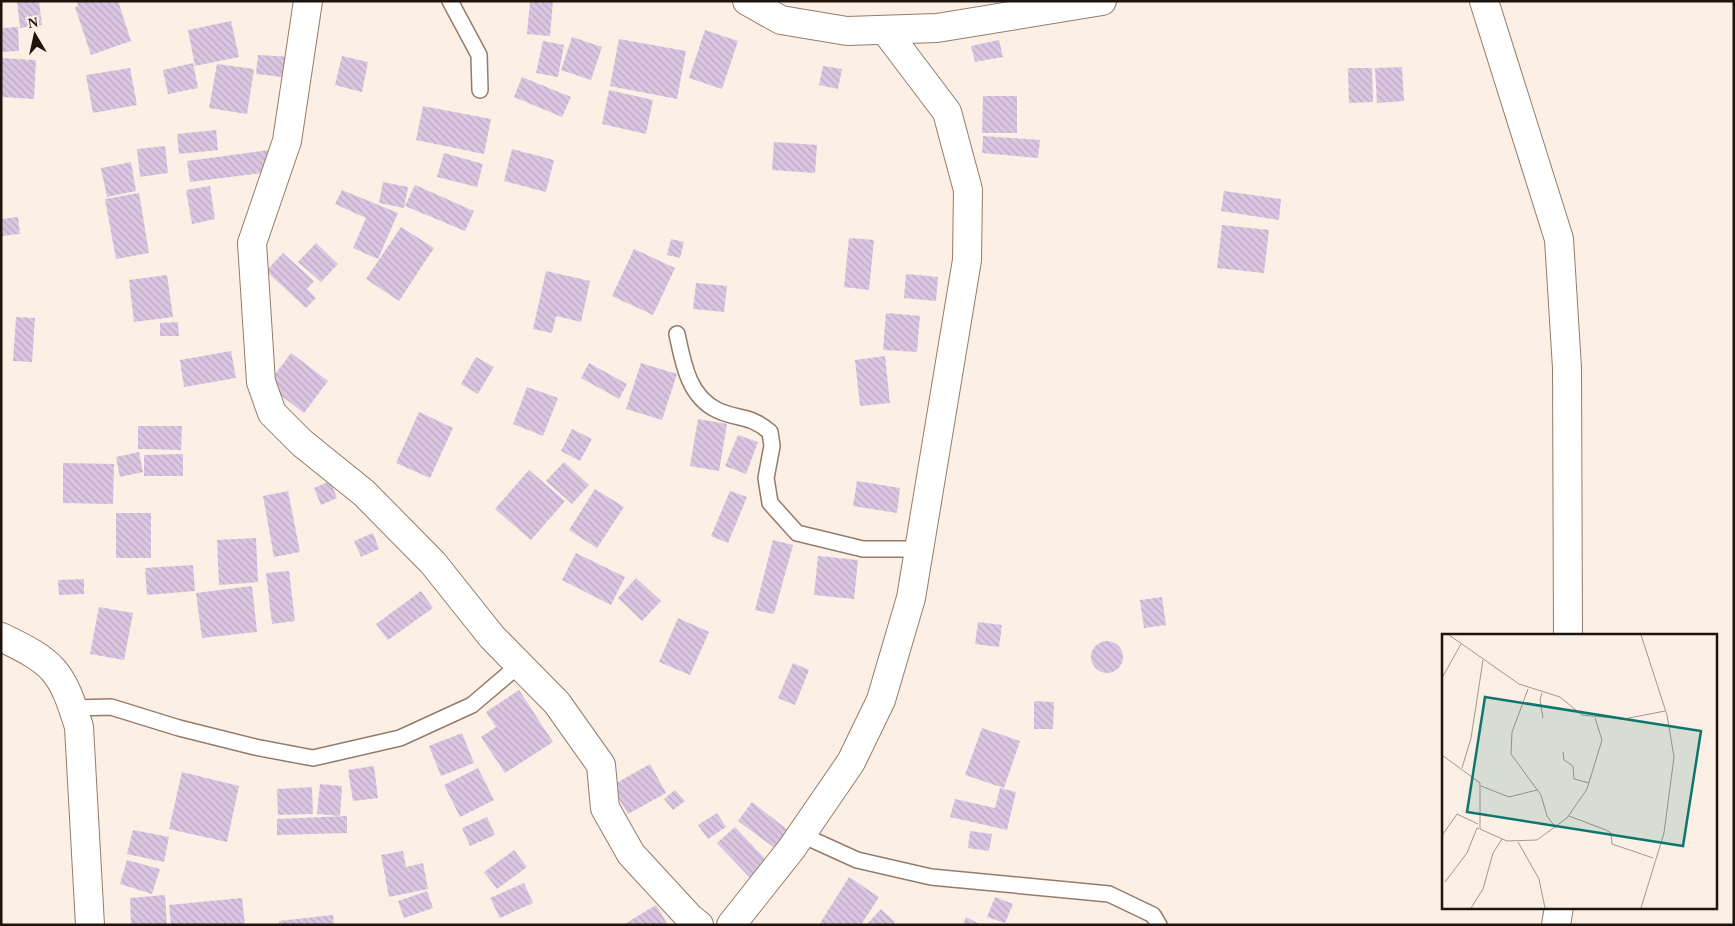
<svg xmlns="http://www.w3.org/2000/svg" width="1735" height="926" font-family="'Times New Roman',serif">
	<defs>
		<pattern id="building-back-hatch" width="6" height="6" patternUnits="userSpaceOnUse" patternTransform="scale(1.25)"><rect width="6" height="6" fill="#dbc6e2"/><path d="M-1 5l2 2M0 0l6 6M5-1l2 2" fill="none" stroke="#bca9c1"/></pattern>
	</defs>
	<rect width="100%" height="100%" fill="#fbefe6"/>
	<g fill="url(#building-back-hatch)">
		<polygon points="17,1 39,1 42,25 20,28"/>
		<polygon points="77,1 118,1 131,41 91,55 75,7 78,6"/>
		<polygon points="530,1 553,1 550,36 527,34"/>
		<polygon points="231,21 239,57 195,66 188,30"/>
		<polygon points="18,27 19,51 1,52 1,28"/>
		<polygon points="705,30 738,41 722,89 689,78"/>
		<polygon points="572,37 602,47 591,80 561,70"/>
		<polygon points="619,39 686,51 677,99 610,86"/>
		<polygon points="999,40 1003,57 975,62 971,46"/>
		<polygon points="543,41 564,45 558,77 536,73"/>
		<polygon points="258,55 292,57 291,78 256,74"/>
		<polygon points="342,56 368,62 362,92 335,85"/>
		<polygon points="1,58 36,60 34,99 1,97"/>
		<polygon points="193,63 198,88 168,94 163,70"/>
		<polygon points="217,64 254,69 247,114 209,108"/>
		<polygon points="823,66 842,69 838,89 819,85"/>
		<polygon points="1402,67 1404,101 1377,103 1375,68"/>
		<polygon points="130,68 137,105 93,113 86,75"/>
		<polygon points="1348,68 1372,68 1373,102 1349,103"/>
		<polygon points="522,77 571,97 562,117 514,97"/>
		<polygon points="609,90 653,100 646,134 602,124"/>
		<polygon points="983,96 1017,96 1017,133 982,133"/>
		<polygon points="423,106 491,119 484,154 416,140"/>
		<polygon points="216,130 218,150 179,154 177,134"/>
		<polygon points="983,136 1040,140 1038,158 982,153"/>
		<polygon points="774,142 817,145 815,173 772,170"/>
		<polygon points="165,146 168,173 140,177 137,149"/>
		<polygon points="512,149 554,160 546,192 504,181"/>
		<polygon points="269,150 271,172 190,182 187,161"/>
		<polygon points="444,153 483,164 477,187 437,177"/>
		<polygon points="131,162 136,191 107,197 101,168"/>
		<polygon points="383,182 408,187 404,208 379,203"/>
		<polygon points="415,185 474,211 465,231 405,206"/>
		<polygon points="210,186 215,219 192,224 186,190"/>
		<polygon points="342,190 398,213 378,259 353,248 366,218 335,204"/>
		<polygon points="1224,191 1281,199 1279,220 1221,211"/>
		<polygon points="139,193 149,253 116,259 105,199"/>
		<polygon points="18,217 20,234 1,236 1,219"/>
		<polygon points="1222,225 1269,230 1264,273 1217,268"/>
		<polygon points="401,227 434,248 399,301 366,279"/>
		<polygon points="849,238 874,240 869,290 844,287"/>
		<polygon points="671,239 684,242 680,258 667,255"/>
		<polygon points="316,243 338,264 321,282 298,262"/>
		<polygon points="634,249 675,268 653,315 612,296"/>
		<polygon points="283,253 314,281 307,289 316,298 306,308 266,271"/>
		<polygon points="546,271 590,281 581,322 556,316 552,333 533,329"/>
		<polygon points="906,274 938,277 936,301 904,298"/>
		<polygon points="167,275 173,317 134,322 129,280"/>
		<polygon points="696,283 727,286 724,312 693,309"/>
		<polygon points="886,313 920,316 917,352 883,350"/>
		<polygon points="16,317 35,318 32,362 13,361"/>
		<polygon points="178,322 179,336 160,336 160,323"/>
		<polygon points="231,351 236,378 184,387 180,360"/>
		<polygon points="291,353 328,381 304,413 267,385"/>
		<polygon points="885,356 890,403 860,406 855,360"/>
		<polygon points="476,357 494,367 478,394 461,384"/>
		<polygon points="589,363 627,384 619,399 581,378"/>
		<polygon points="641,363 677,374 662,420 626,409"/>
		<polygon points="527,387 558,398 543,436 513,424"/>
		<polygon points="419,412 453,428 430,478 396,463"/>
		<polygon points="698,419 727,424 719,471 690,466"/>
		<polygon points="138,426 182,426 181,450 138,449"/>
		<polygon points="572,429 592,439 580,461 561,451"/>
		<polygon points="738,435 758,442 746,474 725,466"/>
		<polygon points="139,452 143,472 120,477 116,457"/>
		<polygon points="183,454 183,476 144,476 144,455"/>
		<polygon points="564,462 589,485 572,504 546,481"/>
		<polygon points="63,463 114,464 113,504 63,503"/>
		<polygon points="529,470 565,501 531,540 495,509"/>
		<polygon points="330,481 337,498 321,505 314,488"/>
		<polygon points="857,481 900,488 897,513 853,506"/>
		<polygon points="595,489 624,507 597,548 569,530"/>
		<polygon points="288,491 300,552 274,557 263,496"/>
		<polygon points="730,491 747,497 728,543 711,536"/>
		<rect x="116" y="513" width="35" height="45"/>
		<polygon points="373,533 379,549 361,557 354,541"/>
		<polygon points="256,538 258,582 219,585 217,540"/>
		<polygon points="773,540 793,545 774,614 755,610"/>
		<polygon points="576,553 625,577 611,605 562,580"/>
		<polygon points="818,556 858,560 854,599 814,595"/>
		<polygon points="193,565 195,591 147,595 145,568"/>
		<polygon points="289,571 295,621 272,624 266,573"/>
		<polygon points="636,578 661,601 642,621 618,598"/>
		<polygon points="84,579 84,594 59,595 58,580"/>
		<polygon points="252,586 257,632 202,638 196,593"/>
		<polygon points="421,591 433,608 388,640 376,624"/>
		<polygon points="1162,597 1166,625 1144,628 1140,600"/>
		<polygon points="99,607 133,613 124,660 90,654"/>
		<polygon points="678,618 709,632 690,675 659,662"/>
		<polygon points="978,622 1002,625 999,647 975,644"/>
		<circle cx="1107" cy="657" r="16"/>
		<polygon points="793,663 809,670 795,705 778,698"/>
		<polygon points="519,690 553,742 505,773 481,737 496,727 486,712"/>
		<polygon points="1034,701 1054,702 1053,729 1034,729"/>
		<polygon points="982,728 1020,741 1004,788 965,775"/>
		<polygon points="462,733 474,763 441,776 429,746"/>
		<polygon points="650,764 666,793 628,814 611,786"/>
		<polygon points="374,766 378,798 353,801 348,770"/>
		<polygon points="478,768 494,800 460,817 444,785"/>
		<polygon points="182,772 239,786 227,842 169,829"/>
		<polygon points="320,784 342,786 340,816 317,814"/>
		<polygon points="312,787 313,814 278,815 277,789"/>
		<polygon points="1000,788 1016,792 1007,830 950,817 955,799 995,808"/>
		<polygon points="675,790 685,801 673,810 664,799"/>
		<polygon points="752,802 793,834 780,852 738,821"/>
		<polygon points="717,813 726,827 708,839 698,825"/>
		<polygon points="347,816 347,833 277,835 277,819"/>
		<polygon points="487,817 495,835 470,846 462,828"/>
		<polygon points="735,827 769,863 752,880 717,843"/>
		<polygon points="133,830 169,837 164,862 127,854"/>
		<polygon points="970,831 992,834 989,851 968,848"/>
		<polygon points="514,850 527,867 497,889 484,872"/>
		<polygon points="403,851 406,867 423,863 428,889 389,897 381,855"/>
		<polygon points="127,860 160,869 152,894 120,884"/>
		<polygon points="849,877 879,897 861,925 819,925"/>
		<polygon points="524,883 533,903 500,918 490,898"/>
		<polygon points="427,891 433,908 404,918 398,901"/>
		<polygon points="165,895 167,925 131,925 130,898"/>
		<polygon points="995,897 1013,904 1005,923 987,917"/>
		<polygon points="242,898 245,925 171,925 169,905"/>
		<polygon points="656,905 668,925 623,925"/>
		<polygon points="881,909 895,922 893,925 866,925"/>
		<polygon points="333,915 334,925 279,925 279,921"/>
		<polygon points="966,917 981,925 963,925"/>
	</g>
	<g fill="none" stroke-linecap="round" stroke-linejoin="round">
		<g stroke="#967c68" stroke-width="18">
			<g id="service">
				<polyline points="450,1 479,55 480,90"/>
				<path d="M677 334C683 362 688 396 717 410 738 420 749 414 770 432L772 446 766 478 770 503 797 533 863 549H919"/>
				<polyline points="73,708 111,707 179,728 255,747 313,758 400,738 472,705 519,665"/>
				<polyline points="803,831 813,840 857,860 931,877 1109,894 1153,915 1159,925"/>
			</g>
		</g>
		<g stroke="#967c68" stroke-width="30">
			<g id="minor">
				<polyline points="308,1 287,141 252,243 261,382 272,413 302,443 364,493 433,563 492,637 557,703 601,765 605,808 631,854 690,918 699,925"/>
				<polyline points="747,1 781,20 847,31 937,28 1102,1"/>
				<polyline points="1484,1 1559,239 1567,368 1568,635"/>
				<path d="M1 637C54 662 62 671 79 727L90 925"/>
				<polyline points="731,925 792,848 851,762 881,700 911,598 967,260 968,190 947,112 885,30"/>
				<polyline points="1556,925 1559,907"/>
			</g>
		</g>
		<use href="#service" stroke="#fff" stroke-width="15"/>
		<use href="#minor" stroke="#fff" stroke-width="28"/>
	</g>
	<g transform="translate(1442 634)">
		<rect width="275" height="275" fill="#fbefe6"/>
		<path fill="none" stroke="#a3978f" stroke-width="1" d="M7 1 77 50 118 63 140 81 182 85 223 77M0 44 19 10M86 55 70 98 69 120 99 161 105 182 114 194M100 59 98 66 101 84M121 118 122 126 131 132 132 145 147 149M0 121 38 149V195L65 207 95 206 125 184 145 155 160 106 153 84M20 134 29 104 41 26M39 152 67 163 95 156M127 182 164 196 169 199 170 210 211 224M76 208 97 245 103 274M0 211 1 200 15 180 36 190M3 248 25 219 35 194 37 195M29 274 41 255 51 219 60 205M199 274 222 199 232 123 225 81 199 1"/>
		<path fill="#0f766e" fill-opacity="0.15" stroke="#0f766e" stroke-width="2.5" d="M43 63 259 97 241 212 25 178Z"/>
		<rect width="275" height="275" fill="none" stroke="#1e140c" stroke-width="2.5"/>
	</g>
	<rect width="1735" height="926" fill="none" stroke="#1e140c" stroke-width="5"/>
	<g transform="translate(35 35) rotate(351)" stroke="#fbefe6" stroke-width="4" paint-order="stroke">
	<path d="M0-4L9 19L0 12L-9 19Z" fill="#1e140c"/>
	<text y="-8" font-size="14" font-weight="bold" text-anchor="middle" fill="#1e140c">N</text>
	</g>
</svg>
